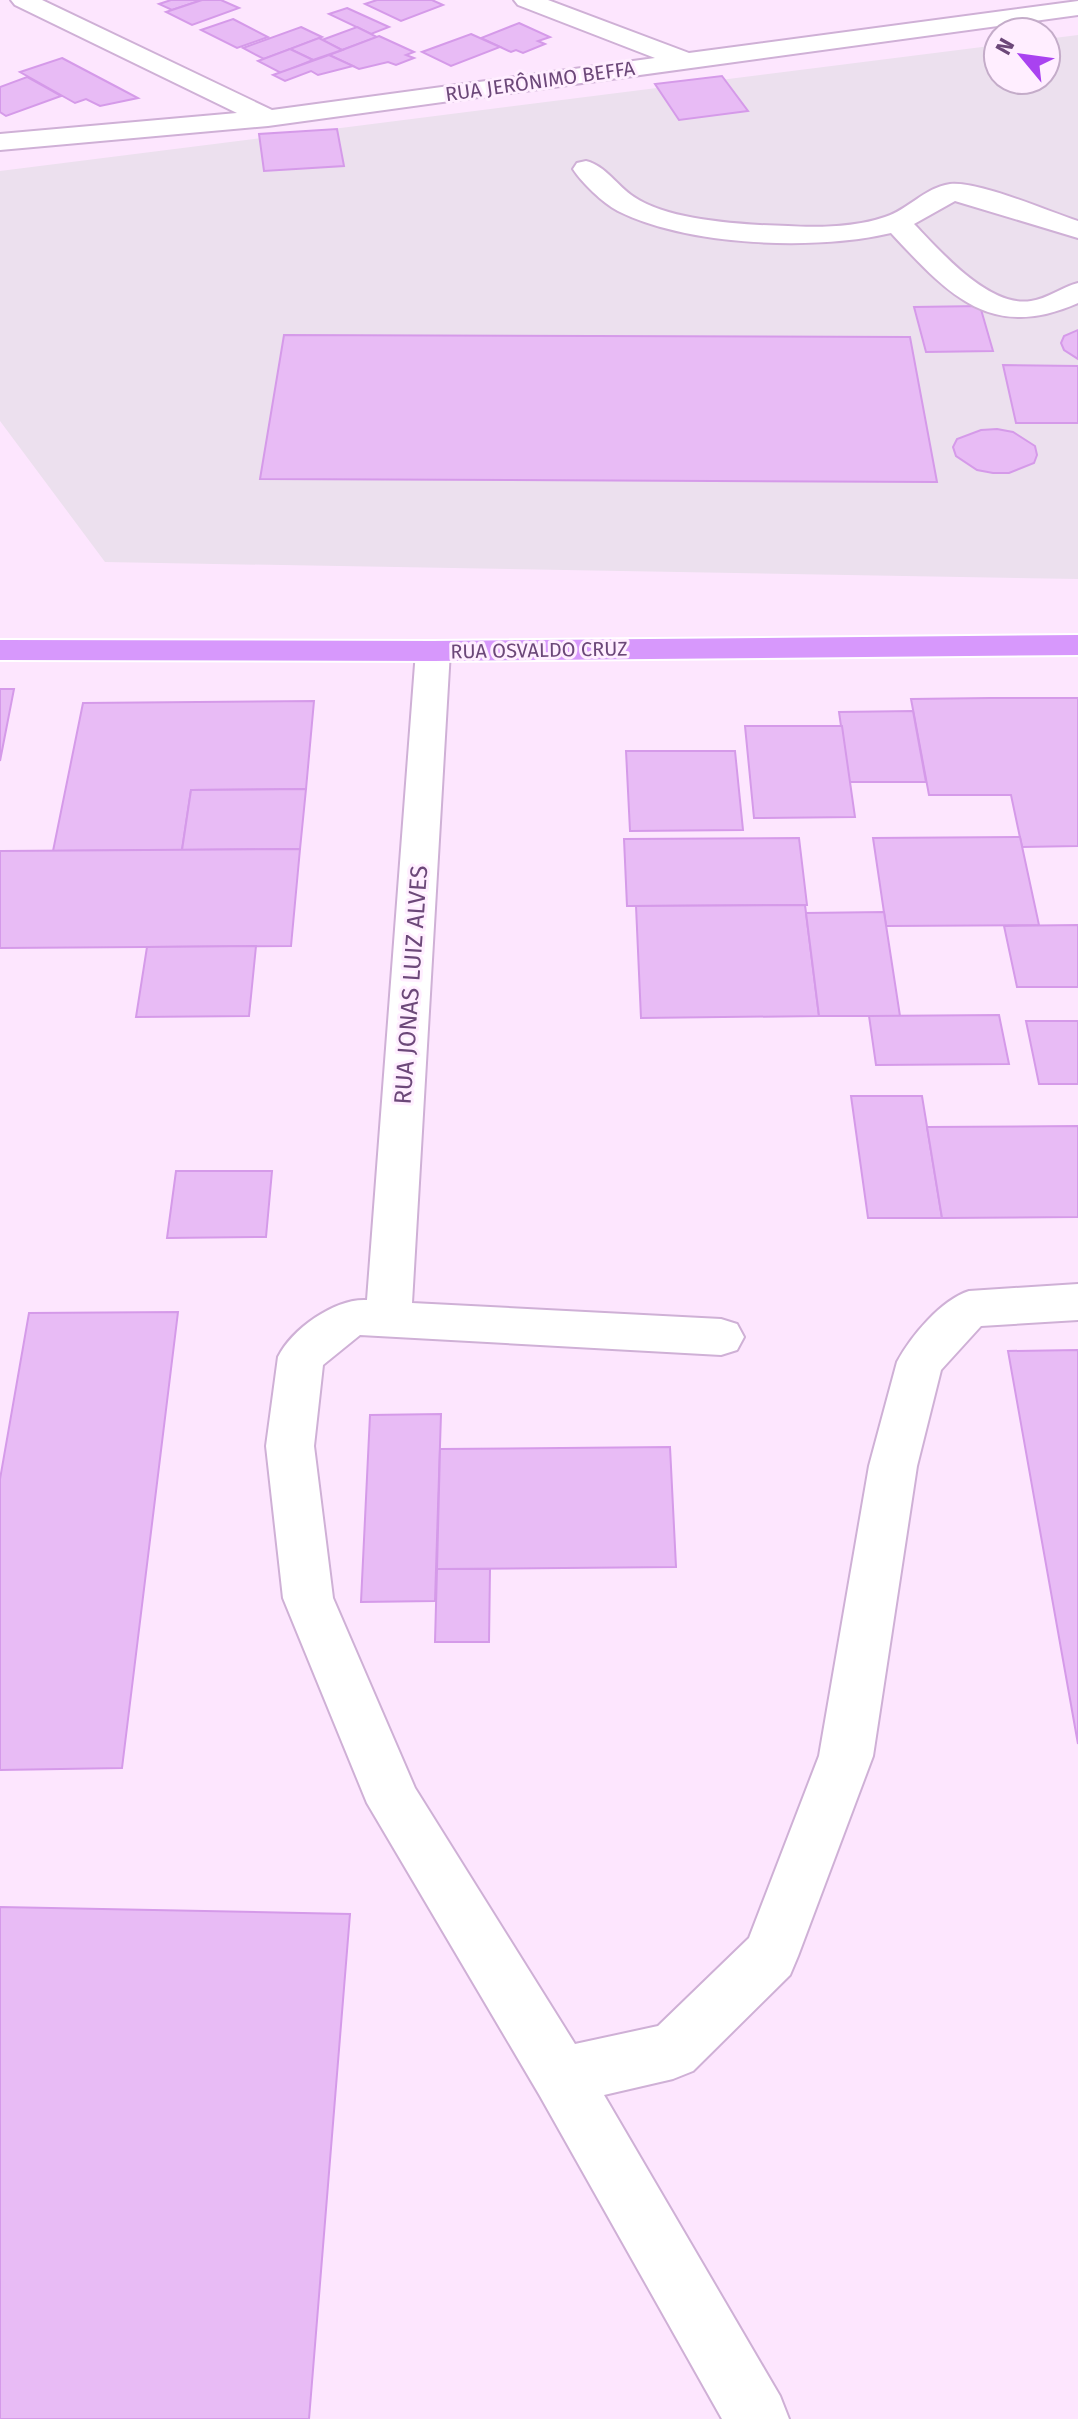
<svg xmlns="http://www.w3.org/2000/svg" width="1078" height="2419" font-family="'Fira Sans',sans-serif">
	<rect width="100%" height="100%" fill="#fde6fe"/>
	<polygon fill="#ece0ee" points="1078,35 1078,579 105,562 0,421 0,171 998,45 998,80 1046,80 1046,39"/>
	<g fill="#e8bbf5" stroke="#d59ae9" stroke-width="2">
		<polygon points="171,0 202,0 172,10 159,4"/>
		<polygon points="202,0 221,0 239,8 192,25 166,12"/>
		<polygon points="377,0 432,0 443,5 401,21 365,4"/>
		<polygon points="347,8 389,27 371,34 329,14"/>
		<polygon points="233,19 268,37 237,48 201,30"/>
		<polygon points="519,23 550,37 538,41 545,44 523,53 516,50 511,52 481,38"/>
		<polygon points="301,27 322,37 264,59 243,48"/>
		<polygon points="357,27 377,37 342,50 322,40"/>
		<polygon points="471,34 500,47 451,66 422,52"/>
		<polygon points="379,36 414,52 406,55 414,58 396,65 388,62 359,69 329,55"/>
		<polygon points="319,38 342,50 313,60 290,49"/>
		<polygon points="290,49 313,60 281,73 258,61"/>
		<polygon points="329,55 353,66 318,75 311,71 285,81 273,75"/>
		<polygon points="62,58 117,87 138,98 100,106 86,99 75,103 20,72"/>
		<polygon points="722,76 748,111 679,120 655,84"/>
		<polygon points="27,77 61,96 6,116 0,112 0,87"/>
		<polygon points="337,129 344,166 264,171 259,134"/>
		<polygon points="980,306 993,351 926,352 914,307"/>
		<polygon points="1078,330 1078,359 1064,350 1061,343 1064,336"/>
		<polygon points="284,335 910,337 937,482 260,479"/>
		<polygon points="1003,365 1078,366 1078,423 1016,423"/>
		<polygon points="997,429 1013,432 1035,446 1037,455 1034,463 1009,473 993,473 977,470 956,456 953,447 957,439 981,430"/>
		<polygon points="0,689 14,689 0,761"/>
		<polygon points="990,698 1078,698 1078,846 1022,847 1011,795 929,795 911,699"/>
		<polygon points="314,701 306,789 191,790 182,850 53,851 83,703"/>
		<polygon points="913,711 926,782 849,782 839,712"/>
		<polygon points="745,726 842,726 855,817 754,818"/>
		<polygon points="626,751 735,751 743,830 630,831"/>
		<polygon points="306,789 300,849 182,850 191,790"/>
		<polygon points="1020,837 1039,925 886,926 873,838"/>
		<polygon points="799,838 807,905 627,906 624,839"/>
		<polygon points="300,849 291,946 0,948 0,851"/>
		<polygon points="805,905 819,1016 641,1018 636,906"/>
		<polygon points="884,912 900,1016 819,1016 806,913"/>
		<polygon points="1078,925 1078,987 1017,987 1004,926"/>
		<polygon points="256,946 249,1016 136,1017 147,947"/>
		<polygon points="999,1015 1009,1064 876,1065 869,1016"/>
		<polygon points="1026,1021 1078,1021 1078,1084 1039,1084"/>
		<polygon points="851,1096 922,1096 942,1218 868,1218"/>
		<polygon points="1078,1126 1078,1217 942,1218 927,1127"/>
		<polygon points="176,1171 272,1171 266,1237 167,1238"/>
		<polygon points="178,1312 122,1768 0,1770 0,1479 29,1313"/>
		<polygon points="1078,1350 1078,1744 1008,1351"/>
		<polygon points="441,1414 435,1601 361,1602 370,1415"/>
		<polygon points="670,1447 676,1567 437,1569 440,1449"/>
		<polygon points="437,1569 490,1569 489,1642 435,1642"/>
		<polygon points="0,1907 350,1914 309,2419 0,2419"/>
	</g>
	<g fill="none" stroke-linecap="round" stroke-linejoin="round">
		<g stroke="#cfb0d6" stroke-width="4">
			<g id="minor">
				<polygon points="11,0 42,0 272,110 655,58 518,5 514,0 548,0 689,53 1078,1 1078,15 268,126 0,150 0,134 237,113 15,5"/>
				<path d="M586 161C606 166 617 186 634 197 669 221 745 225 788 226 817 228 857 227 885 217 908 210 924 188 950 184 979 181 1047 211 1078 221V238L955 201 914 224C940 251 989 308 1031 301 1047 299 1062 287 1078 283V303C990 342 948 294 891 233 815 251 688 246 618 211 603 203 582 183 573 169L577 163Z"/>
				<path d="M433 641 445 644 450 651 412 1303 721 1319 737 1324 744 1337 737 1350 721 1355 360 1335 323 1365 314 1446 333 1598 415 1788 575 2044 658 2026 749 1938 819 1756 869 1466 897 1362C911 1336 941 1300 969 1291L1078 1284V1320L981 1326 941 1370 917 1466 873 1756 798 1956 790 1975 693 2071 673 2079 604 2095 780 2396 789 2419H722L540 2096 367 1803 283 1598 266 1446 278 1357C292 1329 335 1298 367 1300L416 651 421 644Z"/>
			</g>
		</g>
		<g stroke="#fff" stroke-width="4">
			<polygon id="highway" points="1078,635 1078,655 433,661 0,660 0,640 433,641"/>
		</g>
		<use href="#minor" fill="#fff" fill-rule="evenodd"/>
		<use href="#highway" fill="#d798fc" fill-rule="evenodd"/>
	</g>
	<g text-anchor="middle" stroke-width="6" stroke-linejoin="round" paint-order="stroke">
		<g font-size="20" fill="#6c4879" stroke="#fef">
			<text transform="translate(540 81) rotate(-8)" y="7">RUA JERÔNIMO BEFFA</text>
			<text transform="translate(539 650) rotate(-1)" y="7">RUA OSVALDO CRUZ</text>
		</g>
		<g font-size="24" fill="#6c4879" stroke="#fef">
			<text transform="translate(411 985) rotate(-86)" y="8">RUA JONAS LUIZ ALVES</text>
		</g>
	</g>
	<g transform="translate(1022 56) rotate(299)"><circle r="38" fill="#ffeeff" stroke="#c4acc9" stroke-width="2"/>
	<path d="M0-6L14 30L0 20L-14 30Z" fill="#a942f0"/>
	<text y="-12" font-size="22" font-weight="bold" text-anchor="middle" fill="#6c4879">N</text>
	</g>
</svg>
